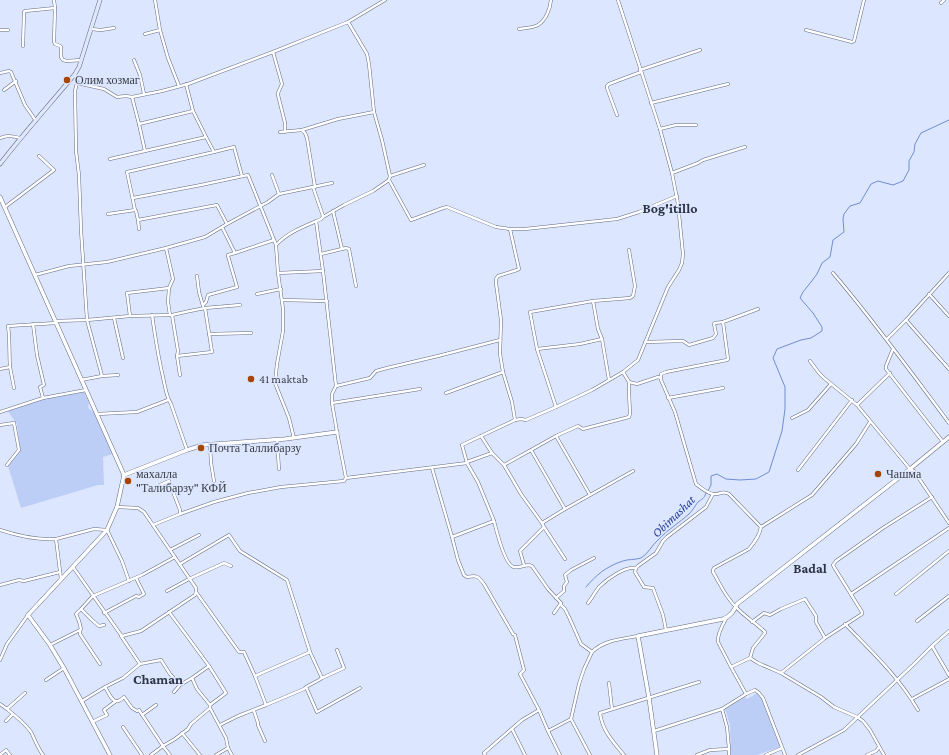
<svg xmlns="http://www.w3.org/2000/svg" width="949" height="755" font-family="'Crimson Pro',serif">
	<rect width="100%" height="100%" fill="#dce6fe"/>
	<g fill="#bdcef6">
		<polygon points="84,392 89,403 88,406 89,409 94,412 113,454 103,457 104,485 98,485 21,508 8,466 20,450 17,424 7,410 46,399"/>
		<polygon points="759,692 762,697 780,747 757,755 731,755 730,725 725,709 745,697 747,699"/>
	</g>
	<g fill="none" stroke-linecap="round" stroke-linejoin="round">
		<g stroke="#718cd4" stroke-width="1">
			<polyline points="708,491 711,485 711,476 717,474 726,479 740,480 756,479 769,472 782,431 785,409 785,387 773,358 777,349 801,340 811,338 822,331 822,327 813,313 800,298 803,292 811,282 817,274 822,263 830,257 833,240 844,232 843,219 844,214 850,206 860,203 871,184 878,181 893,185 903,181 909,170 909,161 914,152 915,144 921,133 949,120"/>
			<path d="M586 587C596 575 607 566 623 561 628 559 635 560 641 558 648 554 652 545 658 540 667 530 679 523 689 514 692 511 695 506 698 502 702 499 704 499 706 493"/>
		</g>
		<g stroke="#636c81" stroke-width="3.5">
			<g id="minor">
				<polyline points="155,0 160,30"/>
				<polyline points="941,3 944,0"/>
				<polyline points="55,8 54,42 55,44 60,46 61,47 61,57 63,60 67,61 81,60"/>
				<polyline points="348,22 367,54 369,64 374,112 382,140 390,176 389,180 411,220 443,208 447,207 496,227 510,229 525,229 617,219 639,212 677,196"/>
				<polyline points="91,29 101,30 114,28"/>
				<path d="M519 29C524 28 533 28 538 25 546 20 550 9 551 0"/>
				<polyline points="0,30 8,30"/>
				<polyline points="806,30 852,42 854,41 864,0"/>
				<polyline points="145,34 160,30 168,58 179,86"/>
				<polyline points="23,46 24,12 25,11 55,8 54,0"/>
				<polyline points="273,52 282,84 278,93 278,95 285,123 285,132"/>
				<polyline points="134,60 140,75 144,94"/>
				<polyline points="640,70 700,50"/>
				<polyline points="0,73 9,71 11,72 25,105 36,121"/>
				<polyline points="75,74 77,83 104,89 117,97 126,96 132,97 162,91 188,84 273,52 348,22 385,0"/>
				<polyline points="77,83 75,91 76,151 79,175 81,230 87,320 102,376 81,380"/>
				<polyline points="186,84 193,111 206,137"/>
				<polyline points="4,90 16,81"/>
				<polyline points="132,97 139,124 193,111"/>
				<polyline points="651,103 728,84"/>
				<polyline points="617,115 607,88 607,86 609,84 641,72"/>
				<polyline points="139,124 145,151"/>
				<polyline points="660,129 676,125 696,125"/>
				<polyline points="302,130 338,119 374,112"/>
				<polyline points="280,132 302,130 305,133 307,138 315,187"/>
				<path d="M0 138C8 135 12 136 20 138"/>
				<polyline points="214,152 234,147 242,176"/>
				<polyline points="672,173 698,163 703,160 745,147"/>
				<polyline points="272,175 279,194"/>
				<polyline points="390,176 424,165"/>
				<polyline points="313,187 323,216"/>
				<polyline points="133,198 201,185 248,175 276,245 278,273 283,309 283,331 277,364 275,383 289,418 294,438"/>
				<polyline points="5,207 54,170 39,156"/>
				<polyline points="136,211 138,220 217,205 227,224"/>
				<polyline points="333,211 342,249"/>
				<polyline points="108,214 135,210 127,172 214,152 206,137 110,159"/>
				<polyline points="138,220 139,229"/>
				<polyline points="316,221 323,271 336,386 332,394 332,403 337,432 346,478 467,463"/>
				<polyline points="222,227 235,253 274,240"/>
				<polyline points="510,229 519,269 517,270 498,276 496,279 496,283 501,320 500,354 503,372 512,402 515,420"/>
				<path d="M276 245C288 232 305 226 321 219L323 217 344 205 373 191 389 180"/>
				<polyline points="321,254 346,248 349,249 356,286"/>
				<polyline points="278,273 323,271"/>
				<path d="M833 273C874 321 911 372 949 423"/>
				<polyline points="35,275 69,266 107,262 166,248 205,237 227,224 268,202 279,194 332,183"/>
				<polyline points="197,276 199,292 203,306"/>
				<polyline points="169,288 168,302 170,315"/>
				<polyline points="257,294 281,289"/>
				<polyline points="929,294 949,316"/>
				<polyline points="282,300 327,301"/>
				<polyline points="593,301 630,298 633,296 635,286 629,250"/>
				<polyline points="203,305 206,302 208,295 237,287 228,256 228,255 235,253"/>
				<path d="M152 315C155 336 158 356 163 377 165 386 166 396 171 404L187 450"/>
				<polyline points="172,315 178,351 177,356 180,375"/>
				<polyline points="130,316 127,293 169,288 173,279 166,248"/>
				<polyline points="114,318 123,358"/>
				<polyline points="906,320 949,369"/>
				<polyline points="55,321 87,320 130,316 172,315 190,311 205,308 240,305"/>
				<polyline points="209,334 251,333"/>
				<polyline points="887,339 906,320 949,273"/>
				<polyline points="645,342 683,341 689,345 713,338 716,334 714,324 715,323 723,322 758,309"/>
				<polyline points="537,349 580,344 602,339"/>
				<polyline points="893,349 886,366 886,369 943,442"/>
				<polyline points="177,356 212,352 205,308"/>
				<polyline points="810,361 819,373 824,378 857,405 910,469 914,471 949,523"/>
				<path d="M10 367C9 353 10 339 8 326L56 323"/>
				<polyline points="0,369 10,367 14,388"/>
				<path d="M623 372 629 382 637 384 658 377 661 378V380L675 412 696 484C701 488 707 493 713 494 720 495 722 490 729 494L761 527"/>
				<polyline points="102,376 118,375"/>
				<polyline points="661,378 661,374 666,372 727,360 728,359 723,322"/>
				<polyline points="336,386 370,378 376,371 387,368 438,356 500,340"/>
				<polyline points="446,393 503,372"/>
				<polyline points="43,398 86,390"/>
				<polyline points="668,398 723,388"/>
				<polyline points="332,403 420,389"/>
				<polyline points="857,405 890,373"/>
				<polyline points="556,407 537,349 530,312 593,301 598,329 602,339 609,380"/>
				<polyline points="0,412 43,398 40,387 44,385 37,355 33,324"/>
				<polyline points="97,414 137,412 168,400"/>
				<polyline points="792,418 808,410 831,384"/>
				<polyline points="0,425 14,423 19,450 7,465"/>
				<polyline points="481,436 492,453 504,465 521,494 542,523 544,527"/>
				<polyline points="556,436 590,495"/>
				<polyline points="277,440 279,469"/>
				<polyline points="210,445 211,463 214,481"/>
				<polyline points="531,450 556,436 578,426 583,429 629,417 630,414 629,392 629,382"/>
				<polyline points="467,462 492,453"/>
				<polyline points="504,465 531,450 565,509"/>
				<path d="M432 468 452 537 458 560 464 575 467 577C477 575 478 576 484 584L513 634 515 635 524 670 520 674 539 710 548 731"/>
				<polyline points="798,470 852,400"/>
				<polyline points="180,514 214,502 248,493 281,487 344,481 346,478"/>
				<path d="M494 521C496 529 505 566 514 567 520 569 526 563 532 566L548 589 561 603 554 613"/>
				<polyline points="542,523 565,509 633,471"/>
				<polyline points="153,525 180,514 180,510 169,481 160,485"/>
				<path d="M0 530C18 536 38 540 56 539L61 579"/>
				<polyline points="452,537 494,521 478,482 467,463 462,445 515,420 521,419 526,420 556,407 592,390 623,372 638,360 668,287 679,270 682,263 683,254 678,204 672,173 660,129 618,0"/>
				<polyline points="56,539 94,529 107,530 122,561 129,581"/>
				<polyline points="170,550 199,535"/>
				<polyline points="180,564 229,535 240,551 287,580 310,652 255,676"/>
				<polyline points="524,565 520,551 544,527 565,559"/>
				<polyline points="73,567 121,635 122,636 141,631 195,595 196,592 196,588 144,512 138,508 117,507"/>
				<polyline points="636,568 635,572 644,587 653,588 663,615 666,630"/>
				<polyline points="0,585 19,580 24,581 60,572"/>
				<polyline points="167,591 189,579 224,563 231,566"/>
				<polyline points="196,592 239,652 244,652 255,676 266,705 238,716 220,725"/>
				<polyline points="851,594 949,528"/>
				<polyline points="896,594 949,551"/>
				<polyline points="556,598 564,591 564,586 567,582 565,575 571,570 594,558"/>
				<path d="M588 603C592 598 595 592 599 587 607 579 625 566 636 568L638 566 656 553 663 541 667 537 706 507 713 494"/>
				<polyline points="169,612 187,636 209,666 192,678 180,685"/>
				<polyline points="104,613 136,596 139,597 144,594 136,578"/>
				<path d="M727 617C723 624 717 634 718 642L731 667 746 694"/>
				<polyline points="917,621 949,596"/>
				<polyline points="752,622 764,613 770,615 781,609 805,599 816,616 816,622 825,638"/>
				<path d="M845 624C872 652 899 677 918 710"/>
				<polyline points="104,625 99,626 92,620 81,609 93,596 142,575 175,557"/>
				<polyline points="80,630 80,634 100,664"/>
				<polyline points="121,636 140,664 161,660 170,674 180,685 174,692"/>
				<polyline points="50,645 80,630 81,629 79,621 76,614 81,609"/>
				<polyline points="932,646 949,675"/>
				<polyline points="310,652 322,678 319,680 306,687 317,712 360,688"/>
				<path d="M592 652C604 640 622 639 638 636"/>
				<path d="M750 658 753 648 765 633V632C756 623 745 617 736 607 726 598 720 584 713 572V570L714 568 749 549C754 543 760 535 761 527L812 495 856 444 870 422"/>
				<polyline points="750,658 758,663 781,673 821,697 834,707 857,717 863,721 870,730 884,755"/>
				<polyline points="0,660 7,644 28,615"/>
				<path d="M140 664 123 678 105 687C108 691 112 703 118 701 121 700 122 699 124 697L132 708 137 711 139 710 163 746 175 739 188 729 191 724 210 708V705L226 693 209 666"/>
				<polyline points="731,667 750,658"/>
				<polyline points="781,673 825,638 862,614 862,612 834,567 833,565 836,561 883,528 932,497"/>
				<polyline points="192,678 197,689 210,705"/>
				<polyline points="322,678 344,668 337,650"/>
				<polyline points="46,680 64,668"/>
				<polyline points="609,683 612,709"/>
				<polyline points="912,699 949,679"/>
				<polyline points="82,701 105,687"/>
				<polyline points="0,704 7,709"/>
				<polyline points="266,705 304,689 305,688"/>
				<polyline points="210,708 226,738 228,748 216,755"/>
				<polyline points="722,709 727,727 729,749"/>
				<polyline points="254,711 258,723 258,725 265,741"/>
				<polyline points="13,714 7,709 25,693"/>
				<polyline points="142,715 156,705"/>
				<polyline points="571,719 590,755"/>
				<path d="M6 721 13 714C19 719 26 725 31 732 35 740 38 748 43 755"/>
				<polyline points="92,722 107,715 104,710 116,701"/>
				<polyline points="123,727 142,755"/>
				<polyline points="512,729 525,755"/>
				<polyline points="654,731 722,709 746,694 755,690 759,693 763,698 785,755"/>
				<polyline points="182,733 200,755"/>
				<polyline points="228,748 232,755"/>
				<polyline points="0,755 6,750 10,755"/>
				<polyline points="151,755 163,746 170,755"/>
				<polyline points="485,755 484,753 522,720 539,710"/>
				<polyline points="560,755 548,731 571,719 579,684 584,669 592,652 581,644 569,617 565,609 561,605"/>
				<path d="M624 755C613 742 602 730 600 713L699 682"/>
				<polyline points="697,755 710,750 729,749 729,755"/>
				<polyline points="766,755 782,748"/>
				<polyline points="798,755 844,730 913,665 932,646 949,631"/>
				<polyline points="867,755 876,751 879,747"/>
			</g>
		</g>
		<g stroke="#636c81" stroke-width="4.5">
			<g id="tertiary">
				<polyline points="0,197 124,475 117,507 107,530 28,615 50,645 65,670 110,755"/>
				<polyline points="124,475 187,450 203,445 285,439 337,432"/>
				<path d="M657 755 649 698 638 636 723 619C731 616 734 611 737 604L910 469 949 437"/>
			</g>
		</g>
		<g stroke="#636c81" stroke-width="4.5">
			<path id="secondary" d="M0 164C24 133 50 104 75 74L79 67 100 0"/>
		</g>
		<use href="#minor" stroke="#fff" stroke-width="2.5"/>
		<use href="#tertiary" stroke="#fff" stroke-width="3.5"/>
		<use href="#secondary" stroke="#dfe7fc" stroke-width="3.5"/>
	</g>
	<g fill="#a64500" stroke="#dce6fe" stroke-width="1.5">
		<circle cx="67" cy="80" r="4"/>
		<circle cx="251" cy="379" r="4"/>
		<circle cx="201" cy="448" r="4"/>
		<circle cx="878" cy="474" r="4"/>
		<circle cx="128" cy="481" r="4"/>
	</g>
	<g text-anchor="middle" stroke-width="3" stroke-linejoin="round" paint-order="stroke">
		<g font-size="12" fill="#393d46" stroke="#dce6fe" text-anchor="start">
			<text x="75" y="84">Олим хозмаг</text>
			<text x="259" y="383">41 maktab</text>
			<text x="209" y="452">Почта Таллибарзу</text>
			<text x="136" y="478">махалла<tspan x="136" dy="14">"Талибарзу" КФЙ</tspan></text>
			<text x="886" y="478">Чашма</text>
		</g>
		<g font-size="13" font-style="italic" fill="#2b439a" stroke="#dce6fe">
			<text transform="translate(673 516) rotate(-44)" y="5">Obimashat</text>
		</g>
		<g font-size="14" font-weight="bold" fill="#2d3446" stroke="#dce6fe">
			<text x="670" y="213">Bog'itillo</text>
			<text x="810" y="573">Badal</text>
			<text x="158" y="684">Chaman</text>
		</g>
	</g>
</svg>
